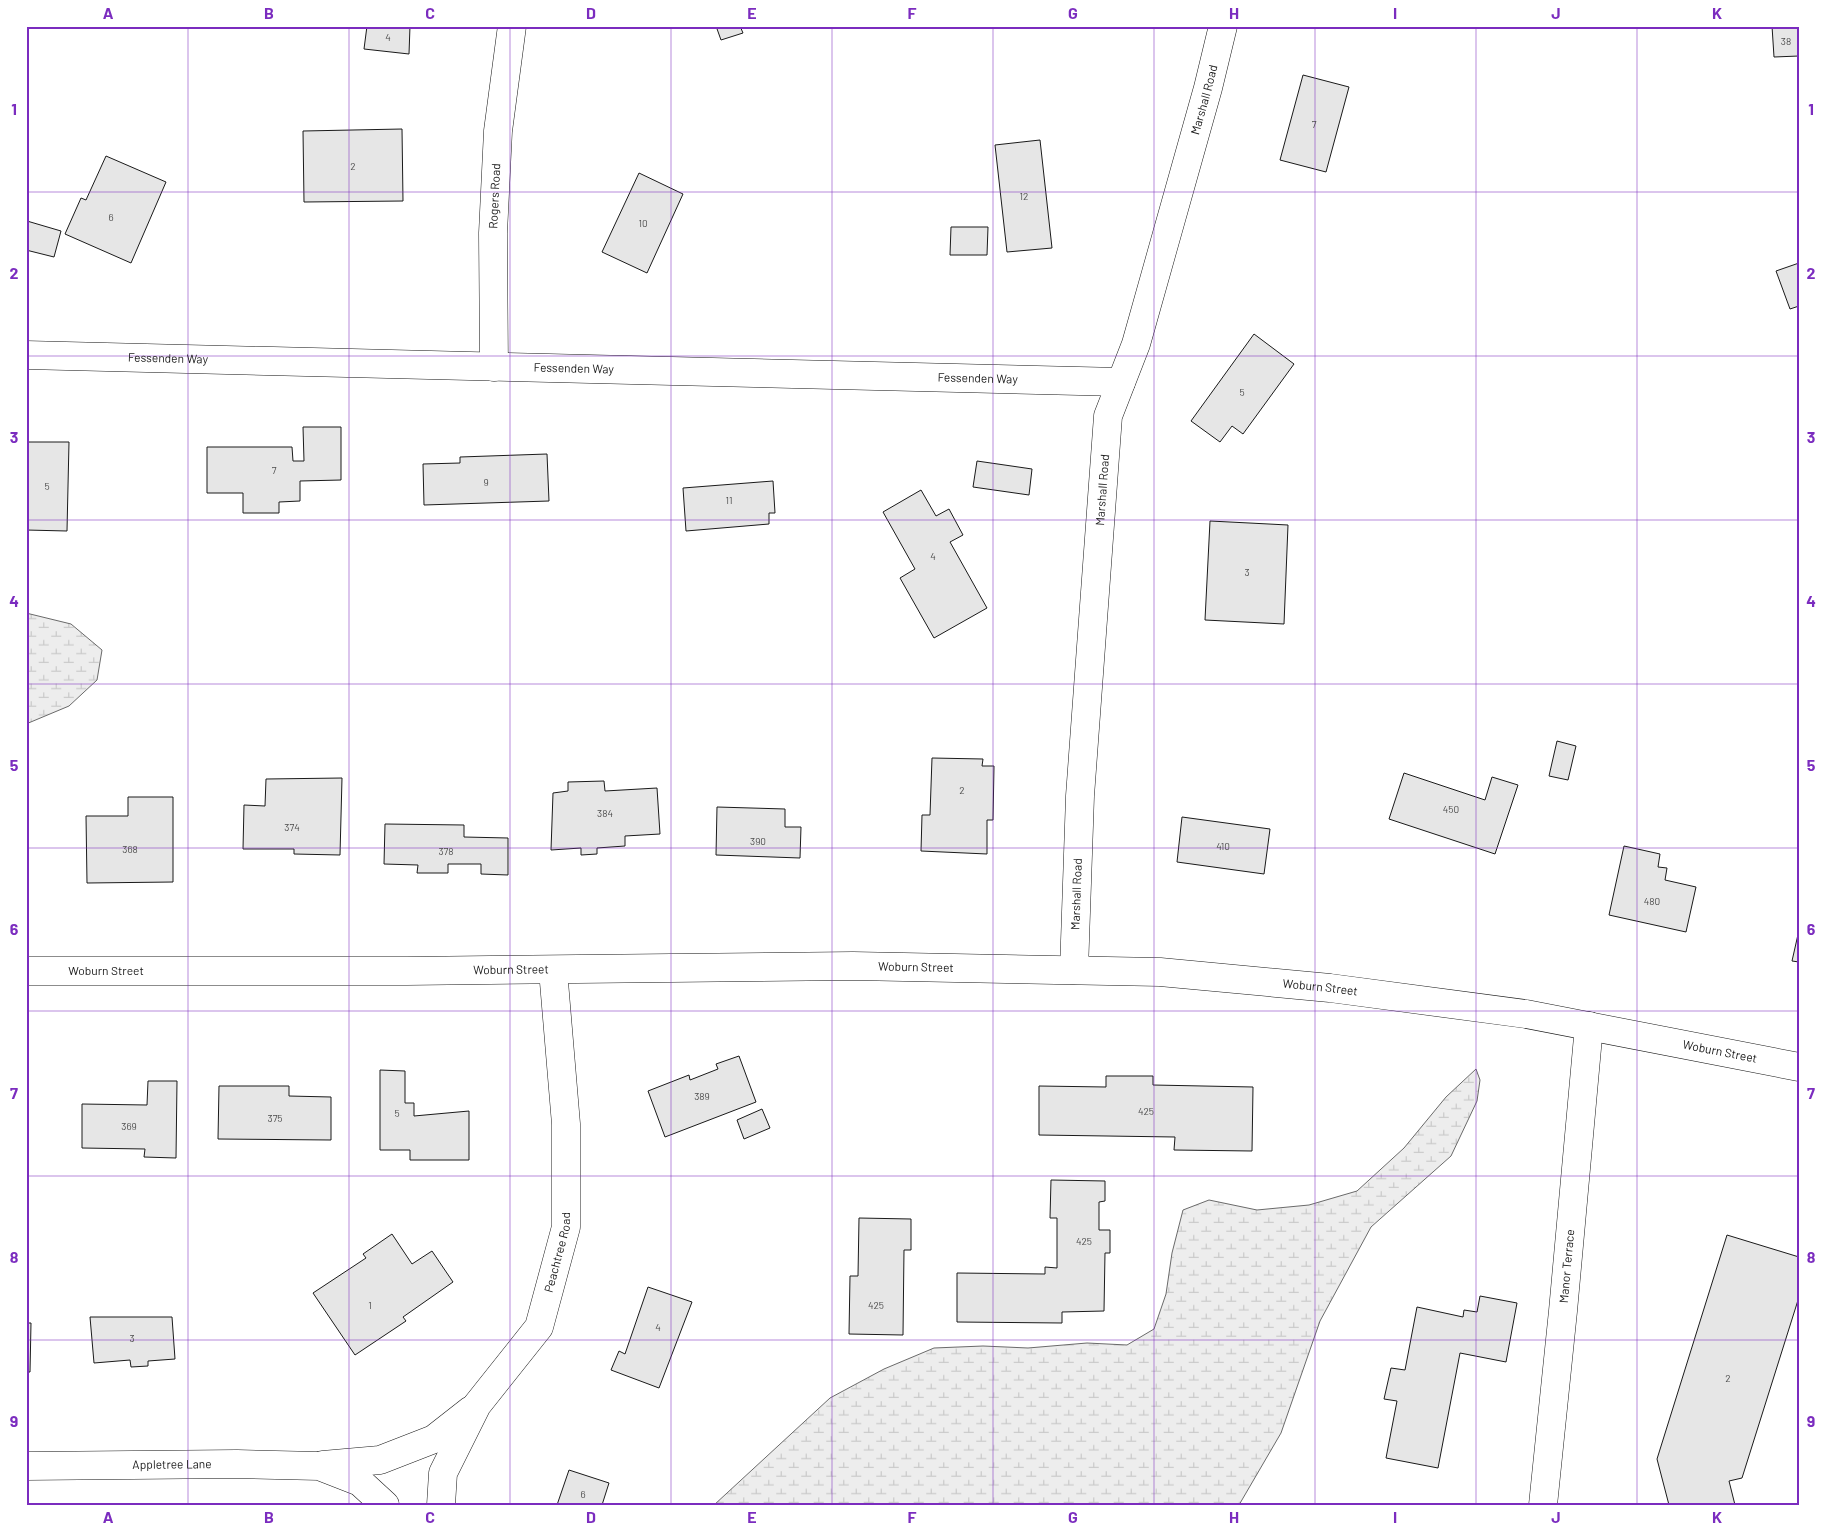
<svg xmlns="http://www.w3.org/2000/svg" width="1825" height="1531" font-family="Barlow,sans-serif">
	<defs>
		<pattern id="wetland-marsh" width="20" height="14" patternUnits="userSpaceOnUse" patternTransform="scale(1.25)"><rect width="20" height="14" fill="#ededed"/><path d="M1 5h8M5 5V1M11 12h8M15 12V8" fill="none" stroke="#cbcbcb"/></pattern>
	</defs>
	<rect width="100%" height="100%" fill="#fff"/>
	<g fill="url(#wetland-marsh)" stroke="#6a6a6a">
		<polygon points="26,613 71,624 102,650 97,680 69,706 26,724"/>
		<polygon points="1476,1069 1480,1080 1477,1101 1451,1156 1371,1227 1320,1321 1281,1433 1239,1505 714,1505 830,1398 884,1369 934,1348 983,1346 1028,1348 1087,1343 1127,1345 1154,1329 1166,1294 1172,1253 1183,1210 1209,1200 1257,1210 1309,1205 1357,1191 1404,1148 1446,1097"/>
	</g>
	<g fill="#e6e6e6" stroke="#1a1a1a">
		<polygon points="367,26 410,26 409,54 364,49"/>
		<polygon points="716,26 740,26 743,33 721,40"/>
		<polygon points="1772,26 1799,26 1799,56 1774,57"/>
		<polygon points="1303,75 1349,87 1326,172 1280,160"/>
		<polygon points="402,129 403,201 304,202 303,131"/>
		<polygon points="1040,140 1052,248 1007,252 995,145"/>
		<polygon points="106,156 166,182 131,263 65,234 81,198 86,200"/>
		<polygon points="639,173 683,194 647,273 602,252"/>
		<polygon points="27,221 61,231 54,257 26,250"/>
		<polygon points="951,227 988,227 987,255 950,255"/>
		<polygon points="1799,263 1799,306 1790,309 1776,271"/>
		<polygon points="1254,334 1294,364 1243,434 1232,426 1220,442 1191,421"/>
		<polygon points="303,427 341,427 341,480 300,481 300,501 279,502 279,513 243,513 243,493 207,493 207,447 292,447 293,461 304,461"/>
		<polygon points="26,442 69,442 67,531 26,530"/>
		<polygon points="547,454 549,501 424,505 423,464 460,463 460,457"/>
		<polygon points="977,461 1032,469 1029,495 973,487"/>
		<polygon points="773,481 775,513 769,513 769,524 686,531 683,488"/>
		<polygon points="921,490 936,516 949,509 963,535 950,542 987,608 934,638 900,578 915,569 883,512"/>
		<polygon points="1210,521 1288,525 1284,624 1205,620"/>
		<polygon points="1557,741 1576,746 1568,780 1549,776"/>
		<polygon points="932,758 983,759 982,766 994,766 993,820 987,820 987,854 921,851 922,815 930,815"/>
		<polygon points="1404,773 1485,800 1492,777 1518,785 1495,854 1389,819"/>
		<polygon points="342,778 340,855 294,854 294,849 243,849 244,805 265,806 266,779"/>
		<polygon points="604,781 605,791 657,788 660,834 625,836 625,846 597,848 597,854 581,855 581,848 551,850 553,793 568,791 568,782"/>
		<polygon points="128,797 173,797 173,882 87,883 86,816 128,816"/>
		<polygon points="717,807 785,809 785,827 801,827 800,858 716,855"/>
		<polygon points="1182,817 1270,829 1264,874 1177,862"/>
		<polygon points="385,824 464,825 464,837 508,838 508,875 481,874 481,864 448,864 448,873 417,873 418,865 384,864"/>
		<polygon points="1624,846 1660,854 1658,867 1667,868 1665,880 1696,887 1686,932 1609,915"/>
		<polygon points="1799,930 1799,962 1792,961"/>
		<polygon points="739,1056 756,1102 665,1137 648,1091 689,1075 690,1080 718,1069 716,1064"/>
		<polygon points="380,1070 405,1071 405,1103 414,1103 414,1116 469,1111 469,1160 410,1160 410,1150 380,1150"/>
		<polygon points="1106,1076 1153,1076 1153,1085 1253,1087 1252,1151 1174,1150 1175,1137 1039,1135 1039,1086 1106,1087"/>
		<polygon points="148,1081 177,1081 176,1158 144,1157 145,1149 82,1148 82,1104 147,1105"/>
		<polygon points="219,1086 289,1086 289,1096 331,1097 331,1140 218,1139"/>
		<polygon points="762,1109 770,1128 744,1139 737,1120"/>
		<polygon points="1051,1180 1105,1181 1105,1201 1099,1202 1099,1230 1110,1230 1110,1253 1105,1253 1104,1311 1062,1312 1062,1323 957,1322 957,1273 1045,1274 1045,1267 1057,1268 1057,1218 1050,1218"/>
		<polygon points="859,1218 911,1219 911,1250 904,1250 903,1335 849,1334 850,1276 858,1276"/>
		<polygon points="392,1234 412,1264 432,1251 453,1282 403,1317 406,1321 355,1355 313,1293 366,1258 363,1254"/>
		<polygon points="1727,1235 1799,1257 1799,1297 1742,1478 1729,1481 1735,1505 1669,1505 1657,1459"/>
		<polygon points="648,1287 692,1302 659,1388 611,1370 619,1351 625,1354"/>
		<polygon points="1480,1296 1517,1303 1506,1362 1460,1353 1438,1468 1386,1458 1397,1401 1384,1399 1391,1368 1405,1370 1417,1307 1463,1317 1464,1310 1477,1312"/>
		<polygon points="90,1317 172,1317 175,1359 148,1361 148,1366 131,1367 130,1360 94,1363"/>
		<polygon points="26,1323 31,1323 30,1372 26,1372"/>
		<polygon points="569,1470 609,1483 602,1505 557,1505"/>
	</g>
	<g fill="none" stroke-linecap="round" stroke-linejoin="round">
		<g stroke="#1a1a1a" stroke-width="29">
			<g id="minor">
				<path id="s1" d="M26 355 1121 382"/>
				<path id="s2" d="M494 367 493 233 498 131 512 26"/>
				<path id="s3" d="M1074 970 1080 796 1108 416 1136 344 1208 88 1223 26"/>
				<polyline points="323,1465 380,1460 434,1439 471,1410"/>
				<path id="s4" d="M26 1466 237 1464 319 1466 360 1482 385 1505"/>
				<path id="s5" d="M441 1505 443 1473 477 1405 539 1327 566 1227V1124L553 970"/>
				<path id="s6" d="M1543 1505 1563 1311 1589 1026"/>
			</g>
		</g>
		<g stroke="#1a1a1a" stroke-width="29">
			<g id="primary">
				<path id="s7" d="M26 971H407L853 966 1160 972 1330 988 1526 1014 1799 1067"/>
			</g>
		</g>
		<use href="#minor" stroke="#fff" stroke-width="28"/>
		<use href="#primary" stroke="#fff" stroke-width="28"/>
	</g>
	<path fill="none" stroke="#7b2cbf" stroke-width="1" stroke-opacity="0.55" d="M188 26V1505M349 26V1505M510 26V1505M671 26V1505M832 26V1505M993 26V1505M1154 26V1505M1315 26V1505M1476 26V1505M1637 26V1505M26 192H1799M26 356H1799M26 520H1799M26 684H1799M26 848H1799M26 1011H1799M26 1176H1799M26 1340H1799"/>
	<g text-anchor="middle" stroke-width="4" stroke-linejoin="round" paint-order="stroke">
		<g font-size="10" fill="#4d4d4d">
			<text x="388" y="41">4</text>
			<text x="1786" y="45">38</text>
			<text x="1314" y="128">7</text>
			<text x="353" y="170">2</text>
			<text x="1024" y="200">12</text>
			<text x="111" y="221">6</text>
			<text x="643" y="227">10</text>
			<text x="1242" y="396">5</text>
			<text x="274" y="474">7</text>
			<text x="486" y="486">9</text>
			<text x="47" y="490">5</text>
			<text x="729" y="504">11</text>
			<text x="933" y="560">4</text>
			<text x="1247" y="576">3</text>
			<text x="962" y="794">2</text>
			<text x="1451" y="813">450</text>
			<text x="605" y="817">384</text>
			<text x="292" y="831">374</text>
			<text x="758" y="845">390</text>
			<text x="1223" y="850">410</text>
			<text x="130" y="853">368</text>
			<text x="446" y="855">378</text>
			<text x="1652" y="905">480</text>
			<text x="702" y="1100">389</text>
			<text x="1146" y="1115">425</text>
			<text x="397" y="1117">5</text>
			<text x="275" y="1122">375</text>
			<text x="129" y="1130">369</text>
			<text x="1084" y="1245">425</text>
			<text x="370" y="1309">1</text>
			<text x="876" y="1309">425</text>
			<text x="658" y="1331">4</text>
			<text x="132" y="1342">3</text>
			<text x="1728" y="1382">2</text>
			<text x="583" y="1498">6</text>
		</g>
		<g font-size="12" fill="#1a1a1a" stroke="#fff">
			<text dy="4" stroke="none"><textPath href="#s3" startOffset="886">Marshall Road</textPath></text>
			<text dy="4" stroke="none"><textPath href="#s2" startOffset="171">Rogers Road</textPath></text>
			<text dy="4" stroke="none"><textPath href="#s1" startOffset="142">Fessenden Way</textPath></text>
			<text dy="4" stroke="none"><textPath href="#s1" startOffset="548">Fessenden Way</textPath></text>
			<text dy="4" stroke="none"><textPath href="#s1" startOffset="952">Fessenden Way</textPath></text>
			<text dy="4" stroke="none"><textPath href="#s3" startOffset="481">Marshall Road</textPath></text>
			<text dy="4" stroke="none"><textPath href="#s3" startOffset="76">Marshall Road</textPath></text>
			<text dy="4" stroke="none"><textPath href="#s7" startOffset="890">Woburn Street</textPath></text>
			<text dy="4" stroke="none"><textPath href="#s7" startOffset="485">Woburn Street</textPath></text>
			<text dy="4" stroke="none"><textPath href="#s7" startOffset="80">Woburn Street</textPath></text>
			<text dy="4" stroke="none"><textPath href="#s7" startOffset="1295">Woburn Street</textPath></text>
			<text dy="4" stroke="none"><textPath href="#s7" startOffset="1700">Woburn Street</textPath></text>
			<text dy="4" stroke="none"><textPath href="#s5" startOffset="285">Peachtree Road</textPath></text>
			<text dy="4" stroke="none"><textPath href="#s6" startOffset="240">Manor Terrace</textPath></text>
			<text dy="4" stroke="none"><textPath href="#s4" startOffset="146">Appletree Lane</textPath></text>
		</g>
	</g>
	<rect width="1825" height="1531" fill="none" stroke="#ffffff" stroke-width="55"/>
	<rect x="28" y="28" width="1770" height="1476" fill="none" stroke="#7b2cbf" stroke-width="2"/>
	<g font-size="16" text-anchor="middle" font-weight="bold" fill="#7b2cbf">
		<text x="108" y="19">A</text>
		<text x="269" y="19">B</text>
		<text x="430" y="19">C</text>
		<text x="591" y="19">D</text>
		<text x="752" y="19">E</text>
		<text x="912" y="19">F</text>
		<text x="1073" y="19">G</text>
		<text x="1234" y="19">H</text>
		<text x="1395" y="19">I</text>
		<text x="1556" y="19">J</text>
		<text x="1717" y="19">K</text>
		<text x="14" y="115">1</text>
		<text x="1811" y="115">1</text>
		<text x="14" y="279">2</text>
		<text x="1811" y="279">2</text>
		<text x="14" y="443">3</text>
		<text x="1811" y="443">3</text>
		<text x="14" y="607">4</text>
		<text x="1811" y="607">4</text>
		<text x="14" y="771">5</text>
		<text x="1811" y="771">5</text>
		<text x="14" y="935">6</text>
		<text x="1811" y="935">6</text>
		<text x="14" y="1099">7</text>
		<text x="1811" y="1099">7</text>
		<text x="14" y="1263">8</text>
		<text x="1811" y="1263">8</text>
		<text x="14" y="1427">9</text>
		<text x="1811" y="1427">9</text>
		<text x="108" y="1523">A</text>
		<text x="269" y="1523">B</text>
		<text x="430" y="1523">C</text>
		<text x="591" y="1523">D</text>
		<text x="752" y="1523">E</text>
		<text x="912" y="1523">F</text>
		<text x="1073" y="1523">G</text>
		<text x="1234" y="1523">H</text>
		<text x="1395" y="1523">I</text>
		<text x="1556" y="1523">J</text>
		<text x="1717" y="1523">K</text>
	</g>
</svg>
